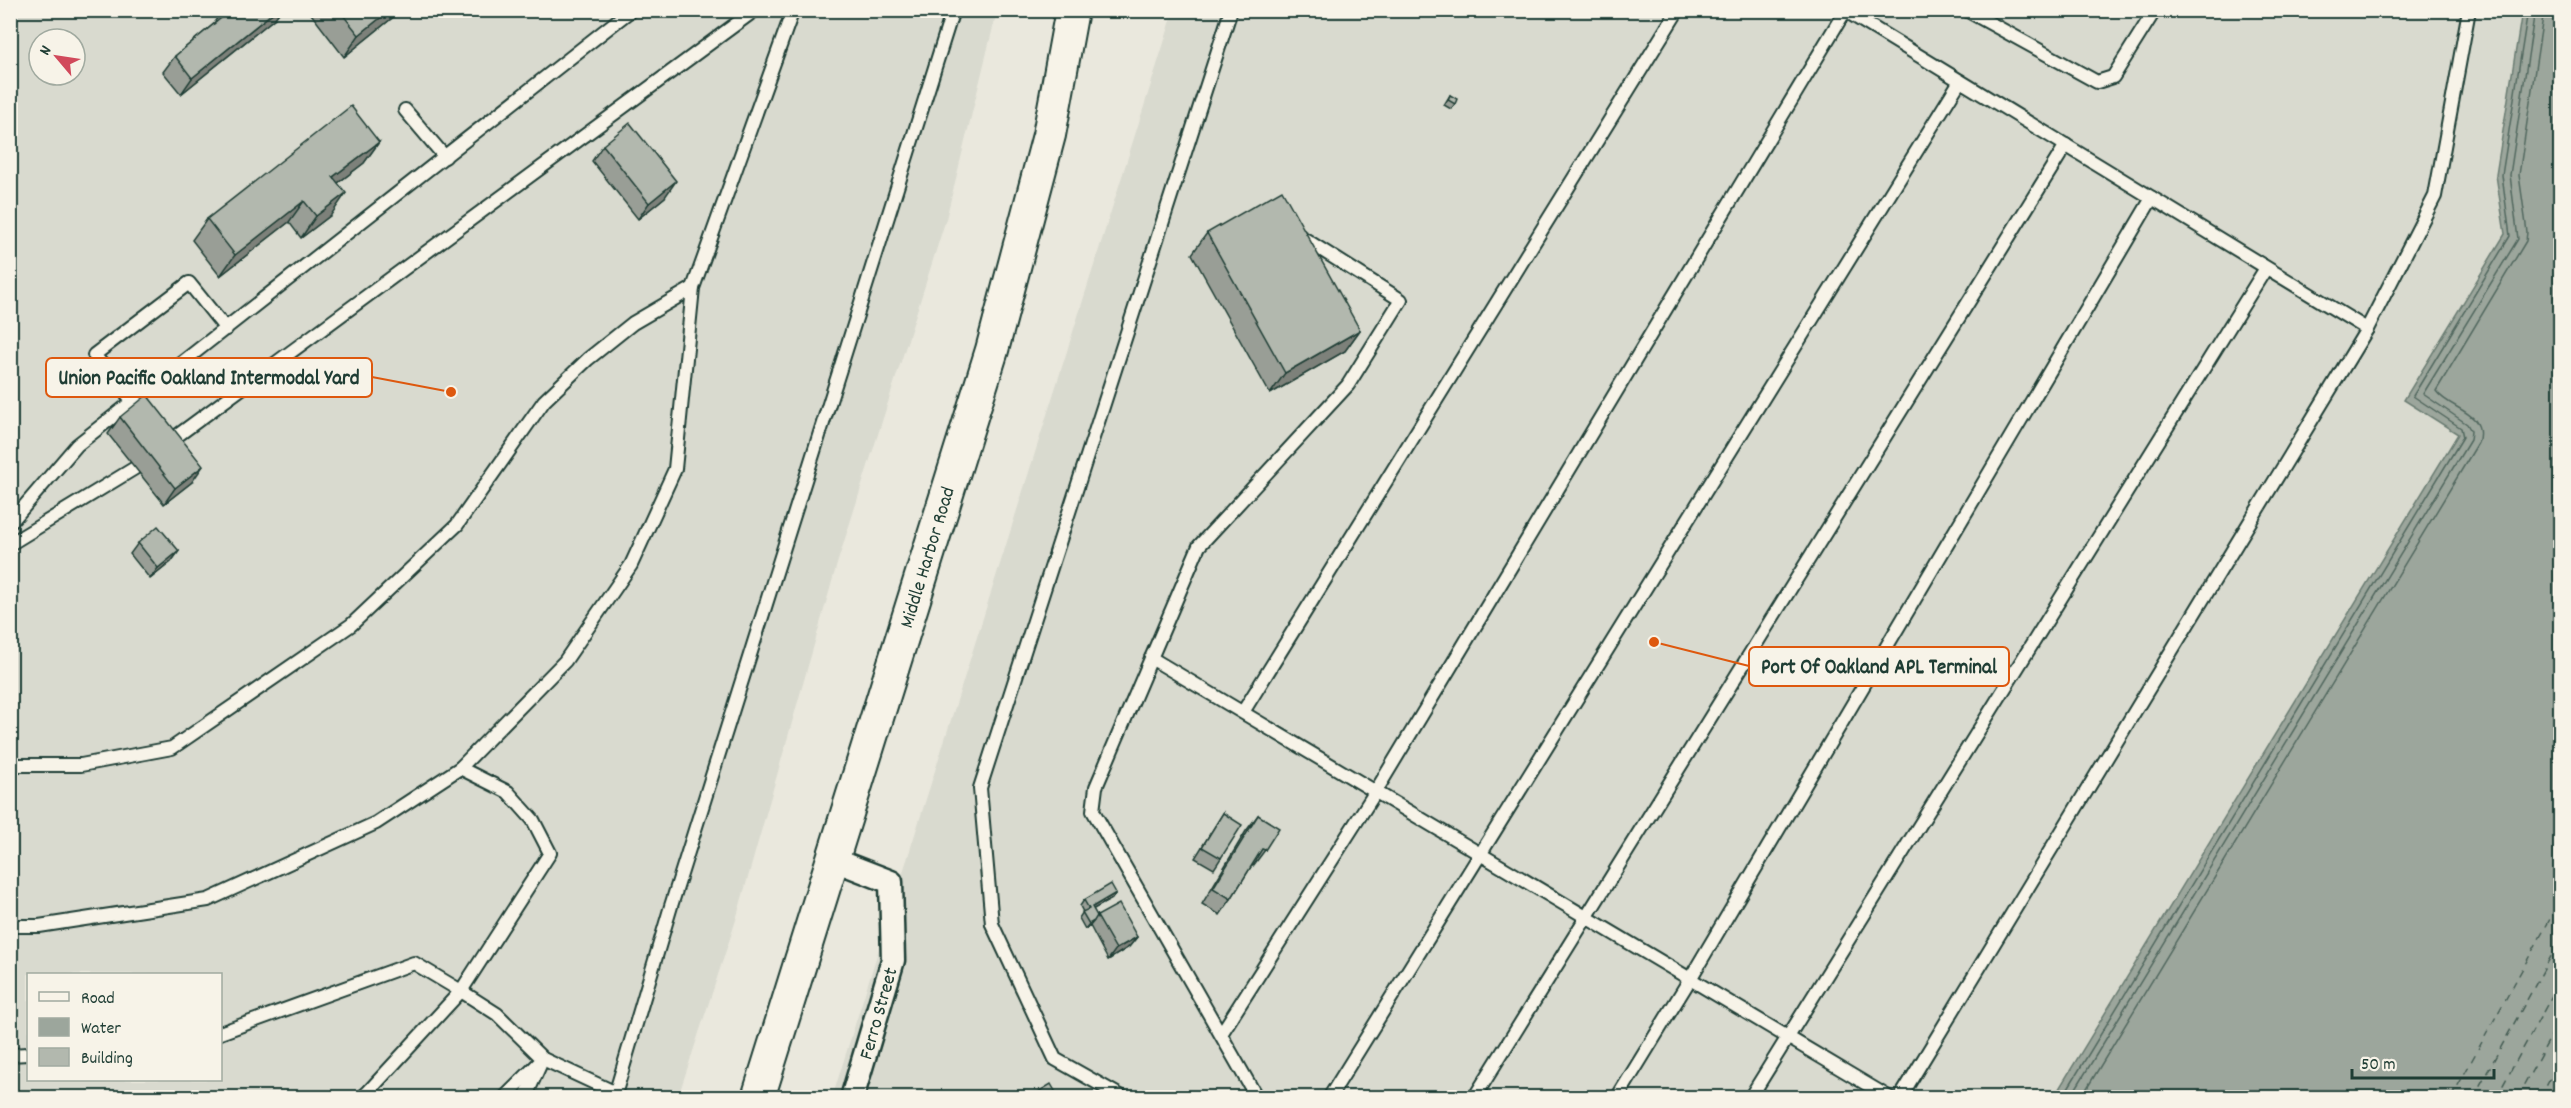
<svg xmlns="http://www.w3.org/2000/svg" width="2571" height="1108" font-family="Dekko,sans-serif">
	<rect width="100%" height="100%" fill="#eae8dd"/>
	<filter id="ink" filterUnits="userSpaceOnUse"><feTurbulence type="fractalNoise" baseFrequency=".0167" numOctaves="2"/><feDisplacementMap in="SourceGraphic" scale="12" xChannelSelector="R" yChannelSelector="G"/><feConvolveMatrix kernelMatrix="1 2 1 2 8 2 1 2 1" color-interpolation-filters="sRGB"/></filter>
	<g filter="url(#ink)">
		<g fill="#d9dacf" fill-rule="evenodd">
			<path d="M10 11H997L946 219 837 564 735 923 678 1097H11ZM39 39H75V75H39ZM28 974H220V1080H28Z"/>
			<polygon points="1174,11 2522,11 2496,175 2505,234 2404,399 2458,434 2054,1097 832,1098"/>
		</g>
		<polygon fill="#9ca69c" stroke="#6a7c72" stroke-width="1.5" points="2522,11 2560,11 2560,1097 2054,1097 2458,434 2404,400 2505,234 2496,175"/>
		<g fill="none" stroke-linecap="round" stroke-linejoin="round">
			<g stroke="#51675e" stroke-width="1.5">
				<polyline points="2062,1098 2463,437 2461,428 2413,396 2510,236 2502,175 2528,10"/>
				<polyline points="2070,1098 2470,440 2471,431 2467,424 2423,394 2518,239 2510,175 2535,10"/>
				<path d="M2081 1098 2478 443C2488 411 2449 410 2436 391L2526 241 2527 232 2519 175 2544 10"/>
			</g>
			<g stroke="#445c53" stroke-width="1.5" stroke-dasharray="8 6" stroke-linecap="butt">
				<polyline points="2451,1098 2560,901"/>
				<polyline points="2473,1098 2560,940"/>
				<polyline points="2496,1098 2560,981"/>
				<polyline points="2517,1098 2560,1020"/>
				<polyline points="2540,1098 2560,1060"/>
			</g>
			<g stroke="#1f3d34" stroke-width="16">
				<g id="lane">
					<polyline points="1844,10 2367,329"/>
					<polyline points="1968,11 2097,82 2113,77 2155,10"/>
					<polyline points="405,110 445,157"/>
					<polyline points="133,401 94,355 189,283 226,329"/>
					<polyline points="166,444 755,10"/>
					<polyline points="10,523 77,445 631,10"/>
					<polyline points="10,544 135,468"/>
					<polyline points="1151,658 1890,1098"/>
					<polyline points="1243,712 1678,10"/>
					<polyline points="10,765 81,765 172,748 351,625 457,525 544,401 588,359 633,323 693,288"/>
					<polyline points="460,768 565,661 631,565 675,469 693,288 793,10"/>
					<polyline points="10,926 39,926 208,900 376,823 460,768 508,792 533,820 550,853 461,991 497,1014 543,1059 616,1093"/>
					<polyline points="220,1033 414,963 461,991 368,1092 361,1098"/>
					<polyline points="1221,1034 1376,791 1845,11"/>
					<polyline points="10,1055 28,1054"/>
					<polyline points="504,1098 543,1059"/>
					<polyline points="525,1098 540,1065"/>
					<polyline points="614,1098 671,906 953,10"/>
					<polyline points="1124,1098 1055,1059 992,924 980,788 1231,10"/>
					<polyline points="1257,1098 1093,811 1096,787 1199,546 1348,385 1401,300 1303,238"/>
					<polyline points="1329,1098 1960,81"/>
					<polyline points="1474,1098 2066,145"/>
					<polyline points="1617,1098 1690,979 2152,198"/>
					<polyline points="1750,1098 2266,268"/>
					<polyline points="1900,1098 2367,329 2435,196 2469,10"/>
				</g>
			</g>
			<g stroke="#1f3d34" stroke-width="27">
				<polyline id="street" points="832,859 891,882 893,960 852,1098"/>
			</g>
			<g stroke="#1f3d34" stroke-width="36">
				<polyline id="secondary" points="758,1098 992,350 1049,135 1072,10"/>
			</g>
			<use href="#lane" stroke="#f7f3e8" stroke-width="12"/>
			<use href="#street" stroke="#f7f3e8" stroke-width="22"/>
			<use href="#secondary" stroke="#f7f3e8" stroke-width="32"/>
		</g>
		<g fill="#999e96" stroke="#1f3d34" stroke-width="1.5">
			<polygon points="223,10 281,10 275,18 181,94 163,72 175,56 216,22 215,21"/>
			<polygon points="308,10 402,10 344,57"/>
			<polygon points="1450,95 1455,104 1451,109 1444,105"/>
			<polygon points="379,142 364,163 338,183 331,215 301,238 289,222 220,276 192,240 207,219"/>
			<polygon points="603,145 665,197 638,219 592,161"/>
			<polygon points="1207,233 1360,330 1345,351 1270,394 1192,254"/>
			<polygon points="120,417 192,482 164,504 108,434"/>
			<polygon points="138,543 179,551 171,562 150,579 130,554"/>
			<polygon points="1223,813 1221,858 1214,869 1195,858"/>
			<polygon points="1258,815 1265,850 1253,866 1252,865 1231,899 1220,915 1202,904 1246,831"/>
			<polygon points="1112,899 1093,909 1097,916 1137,937 1129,947 1108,960 1090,926 1085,929 1079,918 1083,912 1080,906 1084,900"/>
		</g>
		<g fill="#7d817a" stroke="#1f3d34" stroke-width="1.5">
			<polygon points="276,10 281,10 275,18 181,94 192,78"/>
			<polygon points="390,10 402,10 344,57 359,35"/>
			<polygon points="379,142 364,163 318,198 333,177"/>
			<polygon points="676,181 665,197 638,219 649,203"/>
			<polygon points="346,193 331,215 301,238 316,216"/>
			<polygon points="304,201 289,222 220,276 235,255"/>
			<polygon points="1360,330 1345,351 1270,394 1285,373"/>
			<polygon points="203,466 192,482 164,504 175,488"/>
			<polygon points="179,551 171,562 150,579 158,568"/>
			<polygon points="1116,893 1112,899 1088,912 1092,907"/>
			<polygon points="1094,921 1090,926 1085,929 1089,924"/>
			<polygon points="1137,937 1129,947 1108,960 1116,949"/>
		</g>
		<g fill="#b2b8ae" stroke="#1f3d34" stroke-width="1.5">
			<polygon points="231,10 276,10 192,78 175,56"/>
			<polygon points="339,10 390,10 359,35"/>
			<polygon points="1450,95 1457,99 1455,104 1448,100"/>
			<polygon points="351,106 379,142 333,177 346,193 316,216 304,201 235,255 207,219"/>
			<polygon points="630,123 676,181 649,203 603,145"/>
			<polygon points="1282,190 1360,330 1285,373 1207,233"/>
			<polygon points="147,395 203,466 175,488 120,417"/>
			<polygon points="158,526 179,551 158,568 138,543"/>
			<polygon points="1223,813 1242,825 1221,858 1202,847"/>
			<polygon points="1258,815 1279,828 1265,850 1262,849 1231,899 1213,888"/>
			<polygon points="1111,884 1116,893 1092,907 1097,916 1094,921 1089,924 1082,912 1089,909 1084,900"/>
			<polygon points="1119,904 1137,937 1116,949 1097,916"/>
			<polygon points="1051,1084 1059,1098 1028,1098"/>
		</g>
	</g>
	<g text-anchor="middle" stroke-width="5" stroke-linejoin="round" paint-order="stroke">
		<g font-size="20" fill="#1f3d34" stroke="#f7f3e8">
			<text transform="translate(926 557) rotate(-73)" y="7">Middle Harbor Road</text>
			<text transform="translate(877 1013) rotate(-74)" y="7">Ferro Street</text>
		</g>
	</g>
	<path fill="none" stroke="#de580e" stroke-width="2" d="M451 392L372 377M1654 642L1749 666"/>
	<g fill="#de580e" stroke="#f7f3e8" stroke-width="2">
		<circle cx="451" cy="392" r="6"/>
		<circle cx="1654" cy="642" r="6"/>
	</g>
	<g fill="#f7f3e8" stroke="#de580e" stroke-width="2">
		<rect x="46" y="358" width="326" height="39" rx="6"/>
		<rect x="1749" y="647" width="260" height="39" rx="6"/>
	</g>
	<g font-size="21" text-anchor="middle" font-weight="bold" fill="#1f3d34">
		<text x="209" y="384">Union Pacific Oakland Intermodal Yard</text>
		<text x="1879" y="673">Port Of Oakland APL Terminal</text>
	</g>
	<rect width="2571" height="1108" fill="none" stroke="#f7f3e8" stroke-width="36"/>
	<rect x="18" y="18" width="2535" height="1072" fill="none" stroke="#1f3d34" stroke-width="2" filter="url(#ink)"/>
	<rect x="27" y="973" width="195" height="108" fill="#f7f3e8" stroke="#a1aaa0" stroke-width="1.5"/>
	<rect x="39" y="992" width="30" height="9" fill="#f7f3e8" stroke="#a1aaa0" stroke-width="1.5"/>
	<text x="81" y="1003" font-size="18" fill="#1f3d34">Road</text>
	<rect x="39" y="1018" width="30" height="18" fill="#9ca69c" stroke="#a1aaa0" stroke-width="1.5"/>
	<text x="81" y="1033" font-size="18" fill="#1f3d34">Water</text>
	<rect x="39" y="1048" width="30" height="18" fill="#b2b8ae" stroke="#a1aaa0" stroke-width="1.5"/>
	<text x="81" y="1063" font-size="18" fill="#1f3d34">Building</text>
	<g transform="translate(57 57) rotate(299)"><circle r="28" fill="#f7f3e8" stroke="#a1aaa0" stroke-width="1.5"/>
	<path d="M0-4.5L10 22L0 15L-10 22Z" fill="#d1495b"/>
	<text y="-9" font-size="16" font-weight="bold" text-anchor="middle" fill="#1f3d34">N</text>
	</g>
	<path d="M2352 1069v9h142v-9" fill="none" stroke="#1f3d34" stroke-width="3"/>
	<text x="2361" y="1069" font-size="18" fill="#1f3d34" stroke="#f7f3e8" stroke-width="4.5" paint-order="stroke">50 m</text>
</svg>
